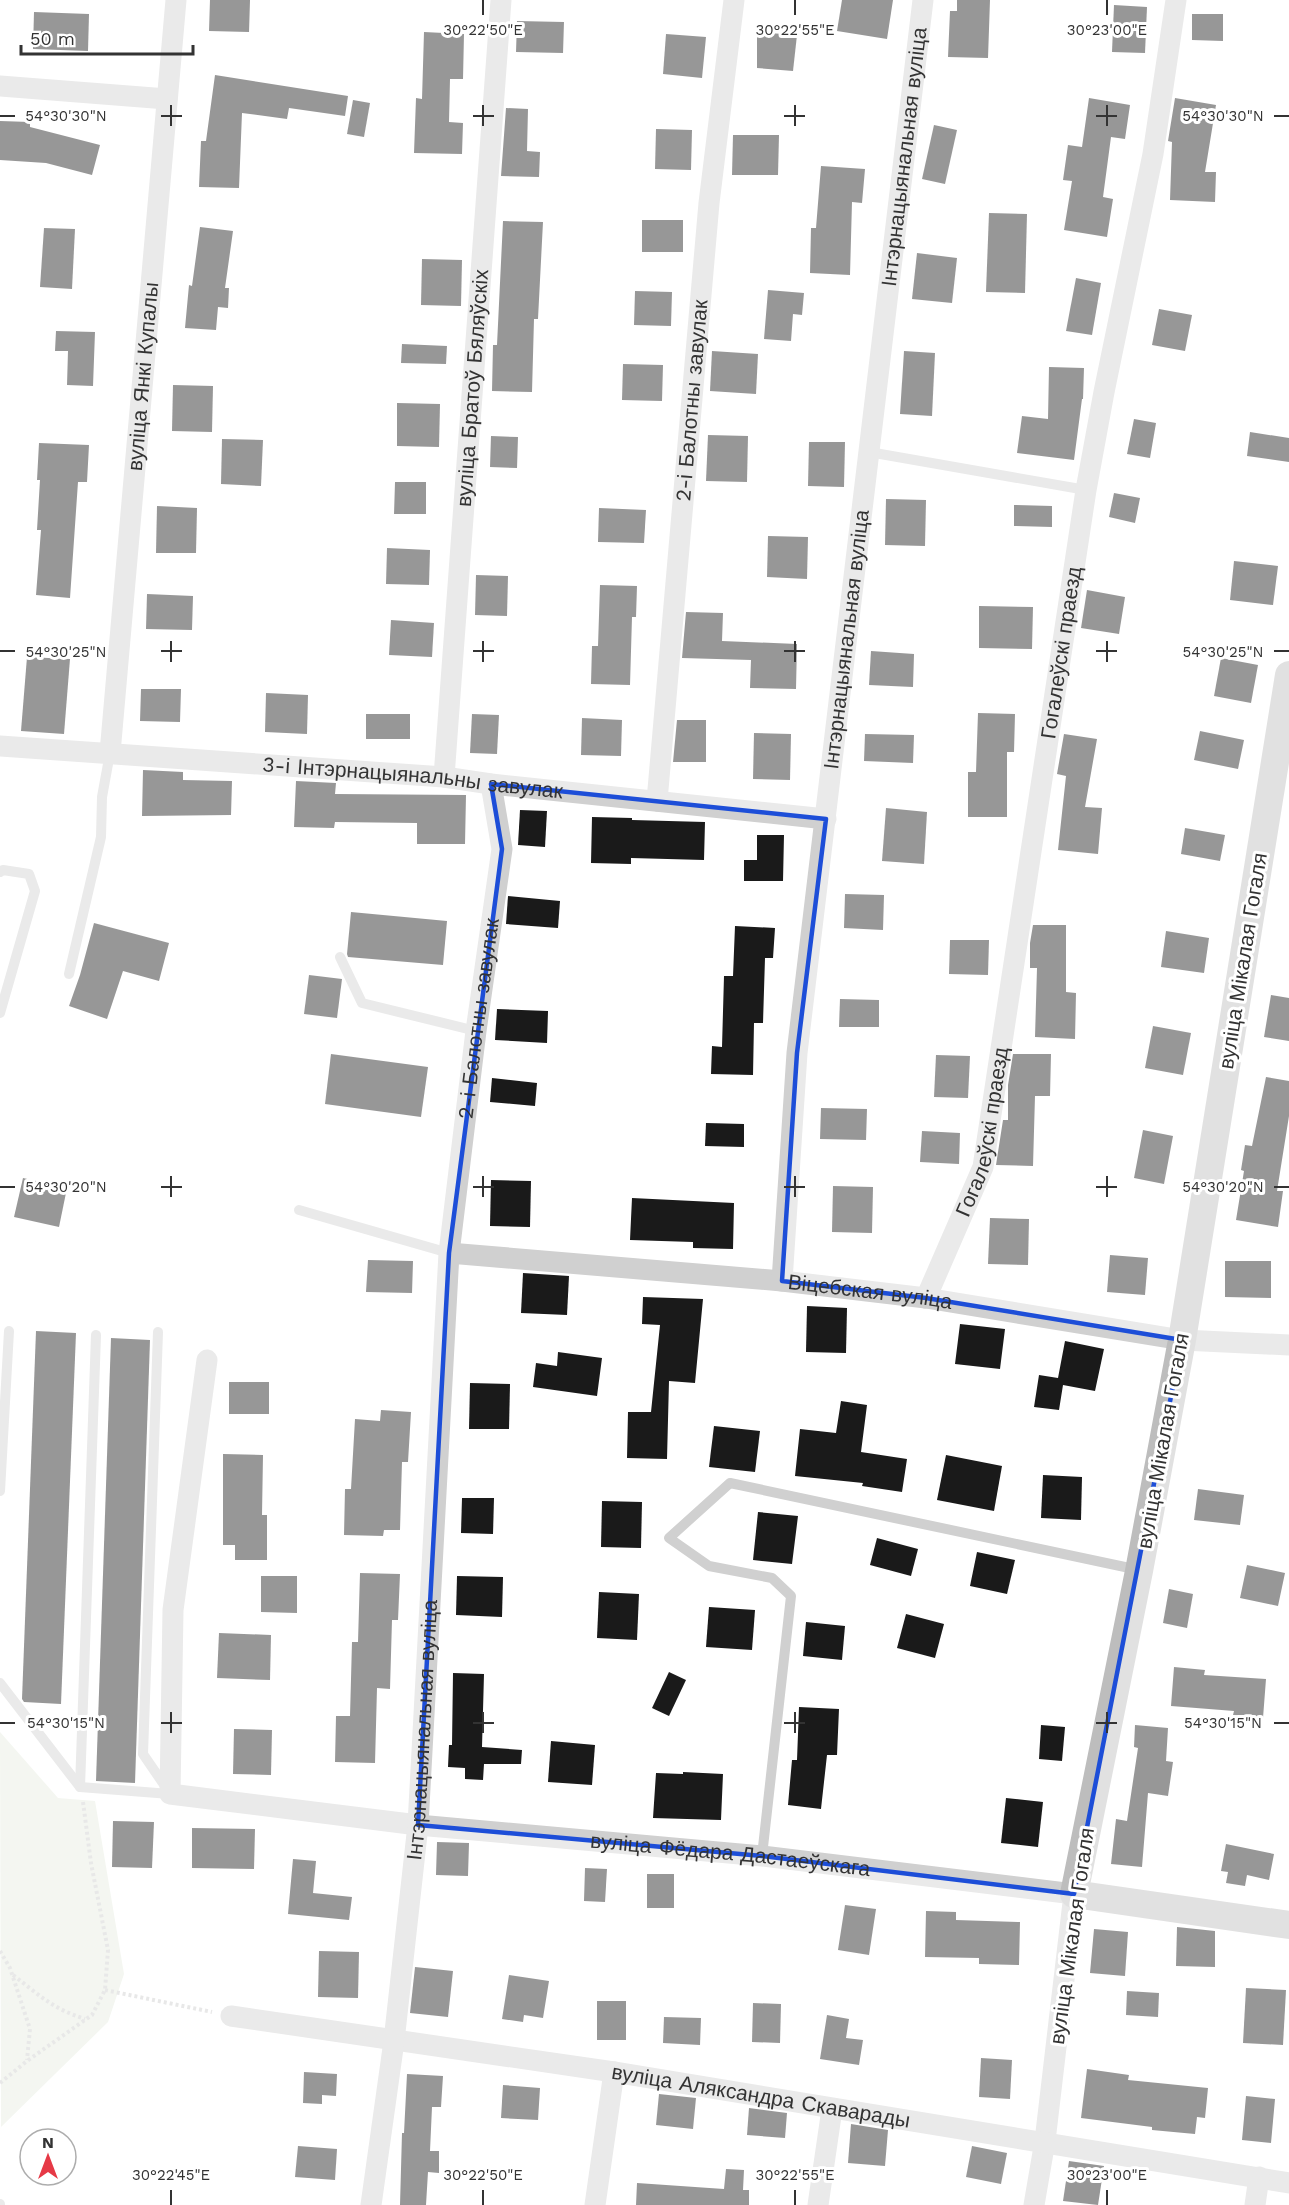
<svg xmlns="http://www.w3.org/2000/svg" width="1289" height="2205" font-family="'Work Sans',sans-serif">
	<rect width="100%" height="100%" fill="#fff"/>
	<polygon fill="#e6ecdf" points="0,1732 58,1798 95,1801 124,1974 108,2022 1,2127"/>
	<g fill="#1a1a1a">
		<polygon points="210,0 250,0 249,32 209,31"/>
		<polygon points="842,0 893,0 887,39 837,31"/>
		<polygon points="957,0 990,0 988,58 948,57 950,11 957,11"/>
		<polygon points="1114,5 1147,7 1145,53 1112,52"/>
		<polygon points="34,12 89,14 88,51 33,49"/>
		<polygon points="1192,14 1223,14 1223,41 1192,40"/>
		<polygon points="517,21 564,22 563,53 516,52"/>
		<polygon points="424,32 464,34 463,79 450,79 449,122 463,123 462,154 414,153 416,98 422,99"/>
		<polygon points="757,32 797,35 793,71 757,68"/>
		<polygon points="666,34 706,37 702,78 663,74"/>
		<polygon points="215,75 348,96 345,116 289,108 287,119 242,113 239,188 199,187 201,141 206,141"/>
		<polygon points="1089,98 1130,105 1125,139 1111,137 1103,197 1113,199 1107,237 1064,230 1072,181 1063,180 1068,145 1082,147"/>
		<polygon points="1175,98 1216,105 1205,172 1216,172 1215,202 1170,200 1172,142 1168,141"/>
		<polygon points="353,100 370,103 364,137 347,134"/>
		<polygon points="506,108 528,109 527,151 540,152 539,177 501,176"/>
		<polygon points="0,121 30,122 30,127 100,145 92,175 46,163 0,160"/>
		<polygon points="934,125 957,130 945,184 922,179"/>
		<polygon points="656,129 692,130 691,170 655,169"/>
		<polygon points="733,135 779,135 778,175 732,175"/>
		<polygon points="821,166 865,169 862,203 852,202 850,275 810,273 811,228 816,228"/>
		<polygon points="989,213 1027,214 1025,293 986,292"/>
		<rect x="642" y="220" width="41" height="32"/>
		<polygon points="503,221 543,222 538,319 534,319 532,392 492,391 493,345 497,345"/>
		<polygon points="200,227 233,231 225,288 229,288 228,308 218,307 216,330 185,328 189,285 192,286"/>
		<polygon points="44,228 75,229 72,289 40,287"/>
		<polygon points="917,253 957,258 952,303 912,299"/>
		<polygon points="422,259 462,260 461,306 421,305"/>
		<polygon points="1076,278 1101,283 1092,335 1066,331"/>
		<polygon points="768,290 804,293 802,315 793,314 791,341 764,339"/>
		<polygon points="635,291 672,292 671,326 634,325"/>
		<polygon points="1159,309 1192,315 1185,351 1152,345"/>
		<polygon points="56,331 95,332 93,386 67,385 68,351 55,351"/>
		<polygon points="402,344 447,346 446,364 401,363"/>
		<polygon points="712,351 758,354 756,394 710,391"/>
		<polygon points="904,351 935,353 932,416 900,414"/>
		<polygon points="623,364 663,365 662,401 622,400"/>
		<polygon points="1049,367 1084,368 1083,399 1082,399 1074,460 1017,453 1022,416 1048,419"/>
		<polygon points="173,385 213,386 212,432 172,431"/>
		<polygon points="397,403 440,404 439,447 397,446"/>
		<polygon points="1134,419 1156,423 1150,458 1127,454"/>
		<polygon points="1250,432 1289,438 1289,462 1247,456"/>
		<polygon points="708,435 748,436 747,482 706,481"/>
		<polygon points="491,436 518,437 517,468 490,467"/>
		<polygon points="222,439 263,440 261,486 221,484"/>
		<polygon points="809,442 845,442 844,487 808,486"/>
		<polygon points="39,443 89,445 87,482 78,482 70,598 36,595 41,530 37,530 40,480 37,480"/>
		<polygon points="395,482 426,482 426,514 394,514"/>
		<polygon points="1114,493 1140,498 1135,523 1109,517"/>
		<polygon points="886,499 926,500 925,546 885,545"/>
		<polygon points="1014,505 1052,506 1052,527 1014,526"/>
		<polygon points="157,506 197,508 196,553 156,553"/>
		<polygon points="599,508 646,510 644,543 598,542"/>
		<polygon points="768,536 808,537 807,579 767,577"/>
		<polygon points="387,548 430,550 429,585 386,584"/>
		<polygon points="1234,561 1278,566 1273,605 1230,600"/>
		<polygon points="476,575 508,576 507,616 475,615"/>
		<polygon points="600,585 637,586 636,617 632,617 630,685 591,684 592,646 598,646"/>
		<polygon points="1087,590 1125,597 1119,634 1081,628"/>
		<polygon points="147,594 193,596 192,630 146,629"/>
		<polygon points="979,606 1033,607 1032,649 979,648"/>
		<polygon points="686,612 723,613 722,641 797,644 796,689 750,688 751,660 682,658"/>
		<polygon points="391,620 434,623 432,657 389,655"/>
		<polygon points="871,651 914,654 913,687 869,685"/>
		<polygon points="27,657 70,659 64,734 21,731"/>
		<polygon points="1221,658 1258,665 1251,703 1214,696"/>
		<polygon points="141,689 181,689 180,722 140,721"/>
		<polygon points="266,693 308,695 307,734 265,732"/>
		<polygon points="978,713 1015,714 1014,752 1007,752 1007,817 968,817 968,772 976,772"/>
		<rect x="366" y="714" width="44" height="25"/>
		<polygon points="472,714 499,715 497,754 470,753"/>
		<polygon points="582,718 622,720 621,756 581,755"/>
		<polygon points="677,720 706,720 706,762 673,762"/>
		<polygon points="1200,731 1244,740 1238,769 1194,760"/>
		<polygon points="754,733 791,734 790,780 753,779"/>
		<polygon points="865,734 914,735 913,763 864,761"/>
		<polygon points="1064,734 1097,739 1085,807 1102,808 1098,854 1058,850 1066,776 1057,774"/>
		<polygon points="143,770 183,772 183,780 232,781 231,815 142,816"/>
		<polygon points="296,781 336,783 335,794 466,795 465,844 417,844 417,823 335,822 334,828 294,827"/>
		<polygon points="886,808 927,812 924,864 882,861"/>
		<polygon points="520,810 547,811 545,847 518,845"/>
		<polygon points="592,817 632,818 632,820 705,822 704,860 631,858 631,864 591,863"/>
		<polygon points="1185,828 1225,835 1220,861 1181,854"/>
		<polygon points="757,835 784,835 783,881 744,881 744,860 757,860"/>
		<polygon points="845,894 884,895 883,930 844,928"/>
		<polygon points="508,896 560,901 558,928 506,924"/>
		<polygon points="351,912 447,921 443,965 348,957 347,954"/>
		<polygon points="94,923 169,943 159,981 123,971 107,1019 69,1006 80,975"/>
		<polygon points="1033,925 1066,925 1066,992 1076,993 1075,1039 1035,1037 1037,968 1030,968 1030,943"/>
		<polygon points="735,926 775,928 773,958 765,958 763,1023 754,1023 753,1075 711,1074 712,1046 722,1047 724,976 733,976"/>
		<polygon points="1166,931 1209,938 1204,973 1161,967"/>
		<polygon points="950,940 989,940 988,975 949,974"/>
		<polygon points="309,975 342,979 337,1018 304,1014"/>
		<polygon points="1271,995 1289,998 1289,1041 1264,1037"/>
		<polygon points="840,999 879,1000 879,1027 839,1027"/>
		<polygon points="497,1009 548,1011 547,1043 495,1040"/>
		<polygon points="1153,1026 1191,1033 1183,1075 1145,1068"/>
		<polygon points="331,1054 428,1067 421,1117 325,1104"/>
		<polygon points="1013,1054 1051,1054 1050,1096 1035,1096 1033,1166 996,1165 1003,1120 1008,1120 1008,1085"/>
		<polygon points="936,1055 970,1056 968,1098 934,1097"/>
		<polygon points="1266,1077 1289,1081 1289,1116 1277,1191 1283,1191 1278,1227 1236,1220 1244,1171 1241,1170 1245,1145 1252,1146"/>
		<polygon points="492,1078 537,1083 535,1106 490,1102"/>
		<polygon points="821,1108 867,1109 866,1140 820,1139"/>
		<polygon points="706,1123 744,1124 744,1147 705,1146"/>
		<polygon points="1143,1130 1173,1136 1164,1184 1134,1178"/>
		<polygon points="922,1131 960,1133 959,1164 920,1162"/>
		<polygon points="23,1178 67,1188 59,1227 14,1217"/>
		<polygon points="491,1180 531,1181 530,1227 490,1226"/>
		<polygon points="833,1186 873,1187 872,1233 832,1232"/>
		<polygon points="632,1198 734,1203 733,1249 693,1248 693,1242 630,1240"/>
		<polygon points="990,1218 1029,1219 1028,1265 988,1264"/>
		<polygon points="1110,1255 1148,1258 1145,1295 1107,1292"/>
		<polygon points="368,1260 413,1261 412,1293 366,1292"/>
		<polygon points="1225,1261 1271,1261 1271,1298 1225,1297"/>
		<polygon points="523,1273 569,1276 567,1315 521,1313"/>
		<polygon points="643,1297 703,1299 695,1383 669,1381 667,1459 627,1458 628,1412 651,1412 660,1325 642,1324"/>
		<polygon points="807,1306 847,1308 846,1353 806,1352"/>
		<polygon points="960,1324 1005,1329 1000,1369 955,1364"/>
		<polygon points="36,1331 76,1333 61,1704 24,1702 22,1699"/>
		<polygon points="111,1338 150,1340 135,1783 96,1781"/>
		<polygon points="1065,1341 1104,1349 1095,1391 1063,1385 1059,1410 1034,1407 1039,1375 1058,1378"/>
		<polygon points="558,1352 602,1358 597,1396 533,1387 536,1363 557,1366"/>
		<rect x="229" y="1382" width="40" height="32"/>
		<polygon points="470,1383 510,1384 509,1429 469,1429"/>
		<polygon points="841,1401 867,1405 861,1452 907,1459 902,1492 862,1486 863,1483 795,1476 800,1429 836,1433"/>
		<polygon points="381,1410 411,1412 408,1462 402,1462 400,1530 384,1530 383,1536 344,1535 345,1489 351,1489 355,1419 380,1421"/>
		<polygon points="714,1426 760,1431 755,1472 709,1467"/>
		<polygon points="223,1454 263,1455 262,1515 267,1515 267,1560 235,1560 235,1545 223,1545"/>
		<polygon points="946,1455 1002,1466 994,1511 937,1500"/>
		<polygon points="1043,1475 1082,1477 1081,1520 1041,1518"/>
		<polygon points="1198,1489 1244,1495 1240,1525 1194,1520"/>
		<polygon points="462,1498 494,1498 493,1534 461,1533"/>
		<polygon points="602,1501 642,1502 641,1548 601,1547"/>
		<polygon points="758,1512 798,1516 792,1564 753,1560"/>
		<polygon points="877,1538 918,1549 911,1576 870,1565"/>
		<polygon points="977,1552 1015,1560 1007,1594 970,1586"/>
		<polygon points="1247,1565 1285,1573 1278,1606 1240,1598"/>
		<polygon points="360,1573 400,1574 398,1620 392,1620 390,1689 377,1688 375,1763 335,1762 336,1716 350,1716 352,1642 358,1642"/>
		<polygon points="261,1576 297,1576 297,1613 261,1612"/>
		<polygon points="457,1576 503,1577 502,1617 456,1615"/>
		<polygon points="1169,1589 1193,1594 1187,1628 1163,1623"/>
		<polygon points="599,1592 639,1594 637,1640 597,1638"/>
		<polygon points="709,1607 755,1610 752,1650 706,1647"/>
		<polygon points="906,1614 944,1624 935,1658 897,1648"/>
		<polygon points="806,1622 845,1626 842,1660 803,1656"/>
		<polygon points="219,1633 271,1635 270,1680 217,1678"/>
		<polygon points="1174,1667 1205,1670 1204,1675 1266,1679 1263,1718 1233,1715 1234,1711 1171,1706"/>
		<polygon points="669,1672 686,1680 669,1716 652,1708"/>
		<polygon points="453,1673 484,1674 482,1747 522,1750 521,1764 484,1764 483,1780 465,1779 465,1768 448,1767 449,1745 452,1745"/>
		<polygon points="799,1707 839,1709 837,1755 827,1755 821,1809 788,1805 792,1760 797,1760"/>
		<polygon points="1041,1725 1065,1727 1062,1761 1039,1759"/>
		<polygon points="1135,1725 1168,1728 1166,1761 1173,1762 1168,1796 1148,1793 1142,1867 1111,1864 1116,1819 1127,1821 1138,1748 1134,1747"/>
		<polygon points="234,1729 272,1730 271,1775 233,1774"/>
		<polygon points="551,1741 595,1745 592,1785 548,1782"/>
		<polygon points="683,1772 723,1774 721,1820 653,1818 656,1773 683,1774"/>
		<polygon points="1006,1798 1043,1802 1038,1847 1001,1843"/>
		<polygon points="113,1821 154,1822 152,1868 112,1867"/>
		<polygon points="192,1828 255,1829 254,1869 192,1868"/>
		<polygon points="437,1842 469,1843 468,1876 436,1875"/>
		<polygon points="1226,1844 1274,1854 1269,1880 1247,1875 1245,1886 1226,1883 1228,1872 1221,1871"/>
		<polygon points="293,1859 316,1861 313,1893 352,1897 349,1920 288,1914"/>
		<polygon points="585,1868 607,1869 605,1902 584,1901"/>
		<rect x="647" y="1874" width="27" height="34"/>
		<polygon points="845,1905 876,1909 869,1955 838,1950"/>
		<polygon points="926,1911 956,1912 956,1920 1020,1922 1019,1965 979,1964 979,1958 925,1957"/>
		<polygon points="1177,1927 1215,1931 1215,1967 1176,1966"/>
		<polygon points="1094,1929 1128,1932 1125,1976 1090,1973"/>
		<polygon points="319,1951 359,1952 358,1998 318,1997"/>
		<polygon points="415,1967 453,1971 448,2017 410,2013"/>
		<polygon points="509,1975 549,1981 543,2018 524,2015 523,2022 502,2019"/>
		<polygon points="1246,1988 1286,1990 1283,2045 1243,2043"/>
		<polygon points="1127,1991 1159,1993 1158,2017 1126,2015"/>
		<rect x="597" y="2001" width="29" height="39"/>
		<polygon points="753,2003 781,2004 780,2043 752,2042"/>
		<polygon points="827,2015 849,2019 846,2038 863,2040 859,2065 820,2059"/>
		<polygon points="664,2017 701,2018 700,2045 663,2043"/>
		<polygon points="981,2058 1012,2060 1010,2099 979,2097"/>
		<polygon points="1087,2069 1129,2075 1128,2080 1208,2088 1205,2118 1197,2117 1195,2134 1152,2130 1152,2127 1081,2118"/>
		<polygon points="304,2072 337,2074 336,2096 322,2095 322,2104 303,2103"/>
		<polygon points="407,2074 443,2076 441,2107 432,2107 430,2151 439,2151 439,2173 428,2172 426,2205 400,2205 402,2133 404,2133"/>
		<polygon points="503,2085 540,2088 538,2120 501,2118"/>
		<polygon points="659,2094 696,2098 693,2129 656,2125"/>
		<polygon points="1246,2096 1275,2099 1271,2143 1242,2140"/>
		<polygon points="749,2108 787,2113 785,2138 747,2135"/>
		<polygon points="851,2124 888,2130 885,2166 848,2163"/>
		<polygon points="298,2146 337,2149 335,2180 295,2177"/>
		<polygon points="972,2146 1007,2153 1001,2184 966,2177"/>
		<polygon points="1069,2161 1104,2166 1098,2205 1063,2201"/>
		<polygon points="726,2169 744,2170 743,2190 749,2190 749,2205 636,2205 637,2183 724,2189"/>
	</g>
	<g fill="none" stroke-linecap="round" stroke-linejoin="round">
		<g stroke="#cdcdcd" stroke-width="4" stroke-dasharray="3 3" stroke-linecap="butt">
			<polyline points="0,1951 10,1968 30,2029 27,2060"/>
			<path d="M13 1975C39 1995 53 2009 85 2019"/>
			<polyline points="105,1990 212,2012"/>
			<polyline points="0,2083 27,2061 92,2015 105,1990 108,1950 91,1863 83,1802"/>
		</g>
		<g stroke="#d0d0d0" stroke-width="10">
			<polyline points="869,452 1086,490"/>
			<polyline points="0,872 3,870 29,874 35,891 0,1013"/>
			<polyline points="340,957 362,1003 476,1031"/>
			<polyline points="69,974 101,837 102,797 110,753"/>
			<polyline points="299,1210 449,1253"/>
			<polyline points="158,1332 143,1754 167,1789"/>
			<polyline points="0,1491 9,1331"/>
			<polyline points="0,1683 80,1787 170,1794"/>
			<polyline points="80,1787 96,1335"/>
			<polyline points="762,1856 791,1596 772,1578 709,1566 669,1538 730,1483 1139,1570"/>
			<polyline points="0,2204 0,2205"/>
		</g>
		<g stroke="#d0d0d0" stroke-width="21">
			<polyline points="0,86 167,99"/>
			<path id="s1" d="M0 746 444 777 491 784 826 819"/>
			<path id="s2" d="M110 753 176 0"/>
			<path id="s3" d="M444 777 501 0"/>
			<path id="s4" d="M657 801 709 203 734 0"/>
			<path id="s5" d="M449 1253 782 1281 926 1298 1182 1340 1289 1345"/>
			<path id="s6" d="M782 1281 797 1053 923 0"/>
			<path id="s7" d="M926 1298 983 1167 1086 490 1104 392 1153 154 1176 0"/>
			<path id="s8" d="M207 1360 173 1610 170 1794 418 1825 762 1856 1074 1894 1045 2141 1034 2205"/>
			<path id="s9" d="M231 2016 614 2072 1289 2183"/>
			<path id="s10" d="M371 2205 394 2041 418 1825 449 1253 476 1031 502 849 491 784"/>
			<polyline points="595,2205 614,2072"/>
			<polyline points="818,2205 832,2109"/>
			<polyline points="1255,2205 1259,2177"/>
		</g>
		<polyline stroke="#bdbdbd" stroke-width="28" points="1289,675 1182,1340 1139,1571 1074,1894 1289,1925"/>
	</g>
	<path d="M0 0H1289V2205H0ZM491 784 826 819 797 1053 782 1281 926 1298 1182 1340 1074 1894 762 1856 418 1825 449 1253 502 849Z" fill="#fff" fill-opacity=".55" fill-rule="evenodd"/>
	<path fill="none" stroke="#1d4ed8" stroke-width="4.5" stroke-linejoin="round" d="M491 784 826 819 797 1053 782 1281 926 1298 1182 1340 1074 1894 762 1856 418 1825 449 1253 502 849Z"/>
	<path fill="none" stroke="#333" stroke-width="2" d="M483 0V15M795 0V15M1107 0V15M171 105V126M483 105V126M795 105V126M1107 105V126M0 116H15M161 116H182M473 116H494M784 116H805M1096 116H1117M1274 116H1289M171 641V662M483 641V662M795 641V662M1107 641V662M0 651H15M161 651H182M473 651H494M784 651H805M1096 651H1117M1274 651H1289M171 1176V1197M483 1176V1197M795 1176V1197M1107 1176V1197M0 1187H15M161 1187H182M473 1187H494M784 1187H805M1096 1187H1117M1274 1187H1289M171 1712V1733M483 1712V1733M795 1712V1733M1107 1712V1733M0 1723H15M161 1723H182M473 1723H494M784 1723H805M1096 1723H1117M1274 1723H1289M171 2190V2205M483 2190V2205M795 2190V2205M1107 2190V2205"/>
	<g text-anchor="middle" stroke-width="6" stroke-linejoin="round" paint-order="stroke">
		<g font-size="21" fill="#333" stroke="#fff">
			<text dy="7" stroke="none"><textPath href="#s6" startOffset="1131">Інтэрнацыянальная вуліца</textPath></text>
			<text dy="7" stroke="none"><textPath href="#s2" startOffset="378">вуліца Янкі Купалы</textPath></text>
			<text dy="7" stroke="none"><textPath href="#s3" startOffset="390">вуліца Братоў Бяляўскіх</textPath></text>
			<text dy="7" stroke="none"><textPath href="#s4" startOffset="402">2-і Балотны завулак</textPath></text>
			<text dy="7" stroke="none"><textPath href="#s6" startOffset="645">Інтэрнацыянальная вуліца</textPath></text>
			<text dy="7" stroke="none"><textPath href="#s7" startOffset="663">Гогалеўскі праезд</textPath></text>
			<text dy="7" stroke="none"><textPath href="#s1" startOffset="414">3-і Інтэрнацыянальны завулак</textPath></text>
			<text transform="translate(1243 961) rotate(-81)" y="7">вуліца Мікалая Гогаля</text>
			<text dy="7" stroke="none"><textPath href="#s10" startOffset="1192">2-і Балотны завулак</textPath></text>
			<text dy="7" stroke="none"><textPath href="#s7" startOffset="177">Гогалеўскі праезд</textPath></text>
			<text dy="7" stroke="none"><textPath href="#s5" startOffset="423">Віцебская вуліца</textPath></text>
			<text transform="translate(1163 1441) rotate(-80)" y="7">вуліца Мікалая Гогаля</text>
			<text dy="7" stroke="none"><textPath href="#s10" startOffset="478">Інтэрнацыянальная вуліца</textPath></text>
			<text dy="7" stroke="none"><textPath href="#s8" startOffset="1000">вуліца Фёдара Дастаеўскага</textPath></text>
			<text transform="translate(1072 1936) rotate(-82)" y="7">вуліца Мікалая Гогаля</text>
			<text dy="7" stroke="none"><textPath href="#s9" startOffset="536">вуліца Аляксандра Скаварады</textPath></text>
		</g>
	</g>
	<g font-size="15" text-anchor="middle" fill="#333" stroke="#fff" stroke-width="6" stroke-linejoin="round" paint-order="stroke">
		<text x="483" y="35">30°22'50"E</text>
		<text x="795" y="35">30°22'55"E</text>
		<text x="1107" y="35">30°23'00"E</text>
		<text x="66" y="121">54°30'30"N</text>
		<text x="1223" y="121">54°30'30"N</text>
		<text x="66" y="657">54°30'25"N</text>
		<text x="1223" y="657">54°30'25"N</text>
		<text x="66" y="1192">54°30'20"N</text>
		<text x="1223" y="1192">54°30'20"N</text>
		<text x="66" y="1728">54°30'15"N</text>
		<text x="1223" y="1728">54°30'15"N</text>
		<text x="171" y="2180">30°22'45"E</text>
		<text x="483" y="2180">30°22'50"E</text>
		<text x="795" y="2180">30°22'55"E</text>
		<text x="1107" y="2180">30°23'00"E</text>
	</g>
	<g transform="translate(48 2157)"><circle r="28" fill="#ffffff" stroke="#adadad" stroke-width="1.5"/>
	<path d="M0-4.5L10 22L0 15L-10 22Z" fill="#e63946"/>
	<text y="-9" font-size="16" font-weight="bold" text-anchor="middle" fill="#333333">N</text>
	</g>
	<path d="M21 45v9h172v-9" fill="none" stroke="#333333" stroke-width="3"/>
	<text x="30" y="45" font-size="18" fill="#333333" stroke="#ffffff" stroke-width="4.5" paint-order="stroke">50 m</text>
</svg>
